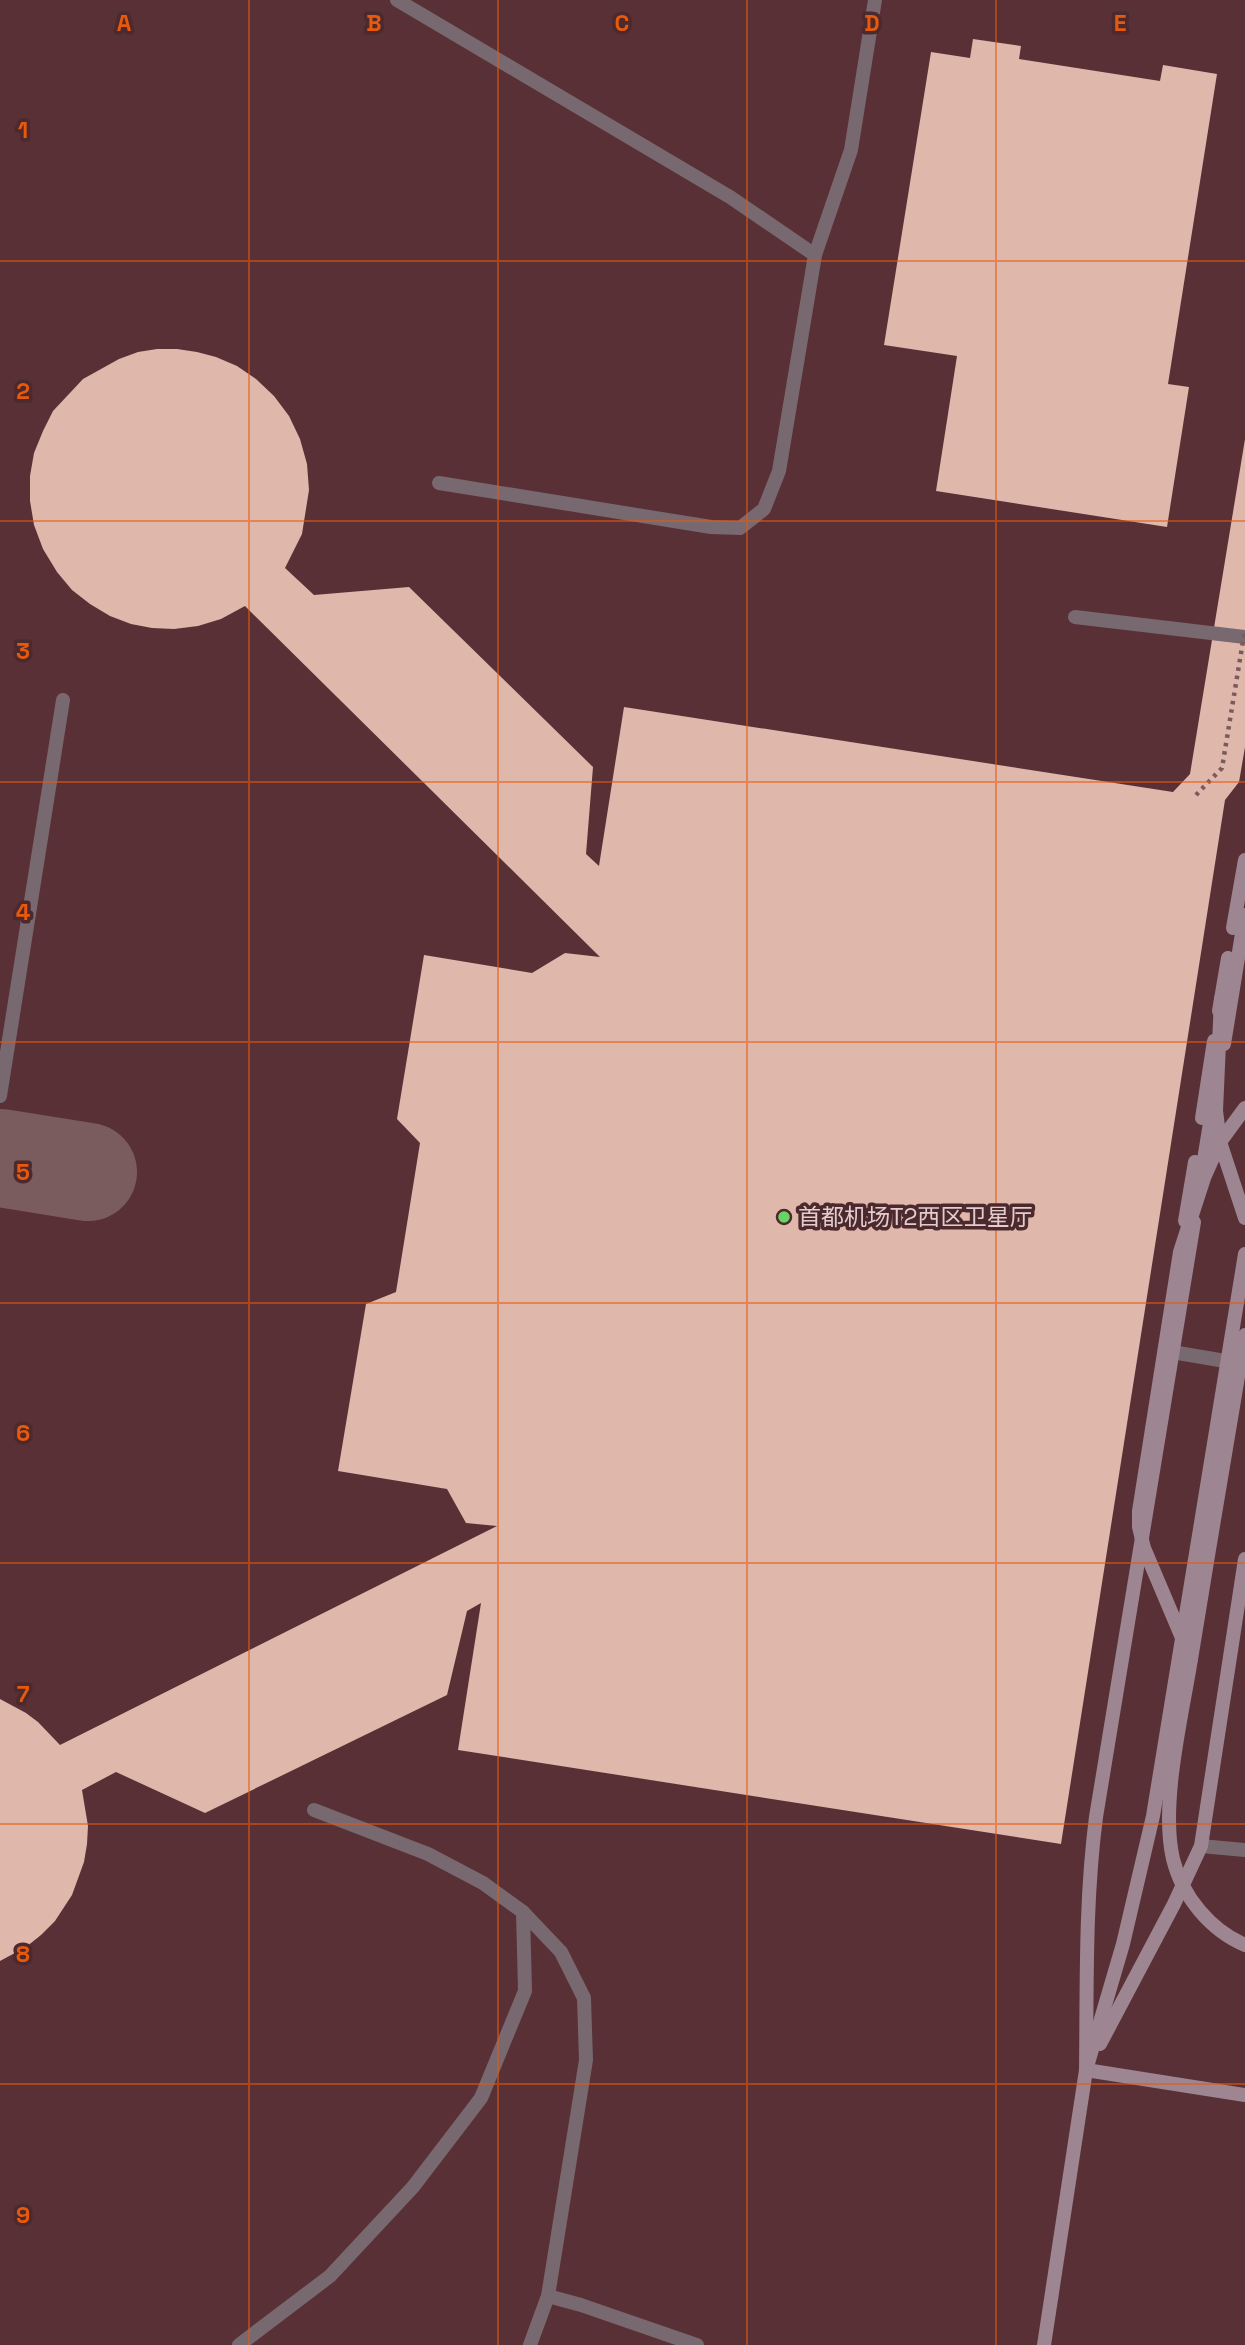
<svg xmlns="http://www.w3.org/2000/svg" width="1245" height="2345" font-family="'Space Grotesk','Noto Sans SC',sans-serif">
	<rect width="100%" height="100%" fill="#4b292d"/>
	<rect fill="#593035" x="0" y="0" width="1245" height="2345"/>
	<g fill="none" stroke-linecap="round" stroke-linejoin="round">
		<polyline stroke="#7a5c5f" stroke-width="98" points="0,1158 88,1172"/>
	</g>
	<g fill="#dfb7ab">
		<polygon points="973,39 1021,46 1019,59 1160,81 1163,65 1217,74 1168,384 1189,387 1167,527 936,491 957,356 884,345 931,52 970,58"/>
		<polygon points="157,349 177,349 197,352 216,357 237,366 256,379 274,396 289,416 300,439 307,464 309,490 302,534 285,568 314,595 409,587 593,767 586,854 599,866 624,707 1173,792 1190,774 1245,439 1245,747 1239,782 1225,800 1061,1844 458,1750 481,1603 467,1611 447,1695 205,1813 116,1772 82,1790 88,1826 87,1844 84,1862 72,1895 55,1921 41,1935 26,1947 0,1961 0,1699 26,1713 38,1722 60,1745 497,1526 466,1523 447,1489 338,1471 366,1304 396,1292 420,1143 397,1119 424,955 532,973 565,953 600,957 245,606 221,619 198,626 174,629 152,628 131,624 110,616 90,604 72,590 57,572 43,549 34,525 30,501 30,476 34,453 43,431 53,411 83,379 119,359 138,352"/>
	</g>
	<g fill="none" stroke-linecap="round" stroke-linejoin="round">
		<g stroke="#786870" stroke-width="14">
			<polyline points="397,0 730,197 815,255 779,471 764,509 740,528 711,527 439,483"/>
			<polyline points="815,255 851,150 875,0"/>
			<polyline points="1075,617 1245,637"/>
			<polyline points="0,1096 63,700"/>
			<polyline points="1172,1352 1237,1363"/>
			<polyline points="314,1810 428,1854 483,1883 523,1912 561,1952 584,1998 586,2060 548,2296 530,2345"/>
			<polyline points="1201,1846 1245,1850"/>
			<polyline points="548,2296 581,2305 697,2345"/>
			<polyline points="239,2345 330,2276 413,2187 481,2098 525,1991 523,1912"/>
		</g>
		<g stroke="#9d8591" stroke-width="14">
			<polyline points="1233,928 1245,860"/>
			<polyline points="1219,1011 1228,958"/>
			<polyline points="1224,1044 1245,915"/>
			<polyline points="1245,1108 1220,1142 1245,1218"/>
			<polyline points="1202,1118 1214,1041"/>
			<polyline points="1201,1178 1213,1105"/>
			<polyline points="1185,1221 1195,1162"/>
			<polyline points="1100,2044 1174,1904 1201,1846 1245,1559"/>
			<path d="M1086 2070C1087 1985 1085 1902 1096 1817L1194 1222"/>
			<polyline points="1086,2070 1245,2095"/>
			<polyline points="1044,2345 1086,2070 1123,1944 1153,1816 1245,1254"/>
		</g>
		<polyline stroke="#795a5d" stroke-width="4.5" stroke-dasharray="3.5 5" stroke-linecap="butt" points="1196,795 1222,768 1245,629"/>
		<g stroke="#9d8591" stroke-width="14">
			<path d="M1245 1335C1226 1443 1209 1551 1191 1659 1182 1716 1160 1804 1173 1859 1182 1896 1210 1930 1245 1945"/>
			<polyline points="1191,1659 1144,1548 1139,1527 1139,1511 1180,1252 1204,1178 1220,1142 1216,1111 1221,999"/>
		</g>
	</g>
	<path fill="none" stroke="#e8590c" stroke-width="2" stroke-opacity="0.55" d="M249 0V2345M498 0V2345M747 0V2345M996 0V2345M0 261H1245M0 521H1245M0 782H1245M0 1042H1245M0 1303H1245M0 1563H1245M0 1824H1245M0 2084H1245"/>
	<circle fill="#67d466" stroke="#4b292d" stroke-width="2.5" cx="784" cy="1217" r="7"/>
	<g text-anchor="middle" stroke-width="7" stroke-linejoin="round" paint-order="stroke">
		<g font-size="23" fill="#e2cccd" stroke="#4b292d" text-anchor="start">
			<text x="798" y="1225">首都机场T2西区卫星厅</text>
		</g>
	</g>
	<g font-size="23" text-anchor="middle" font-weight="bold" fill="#e8590c" stroke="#4b292d" stroke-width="7" stroke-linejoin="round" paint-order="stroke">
		<text x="124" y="31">A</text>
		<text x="374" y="31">B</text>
		<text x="622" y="31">C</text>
		<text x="872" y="31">D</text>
		<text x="1120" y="31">E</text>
		<text x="23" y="138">1</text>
		<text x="23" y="399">2</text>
		<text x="23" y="659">3</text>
		<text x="23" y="920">4</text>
		<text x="23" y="1180">5</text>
		<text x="23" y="1441">6</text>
		<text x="23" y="1702">7</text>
		<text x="23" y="1962">8</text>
		<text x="23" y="2223">9</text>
	</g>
</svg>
